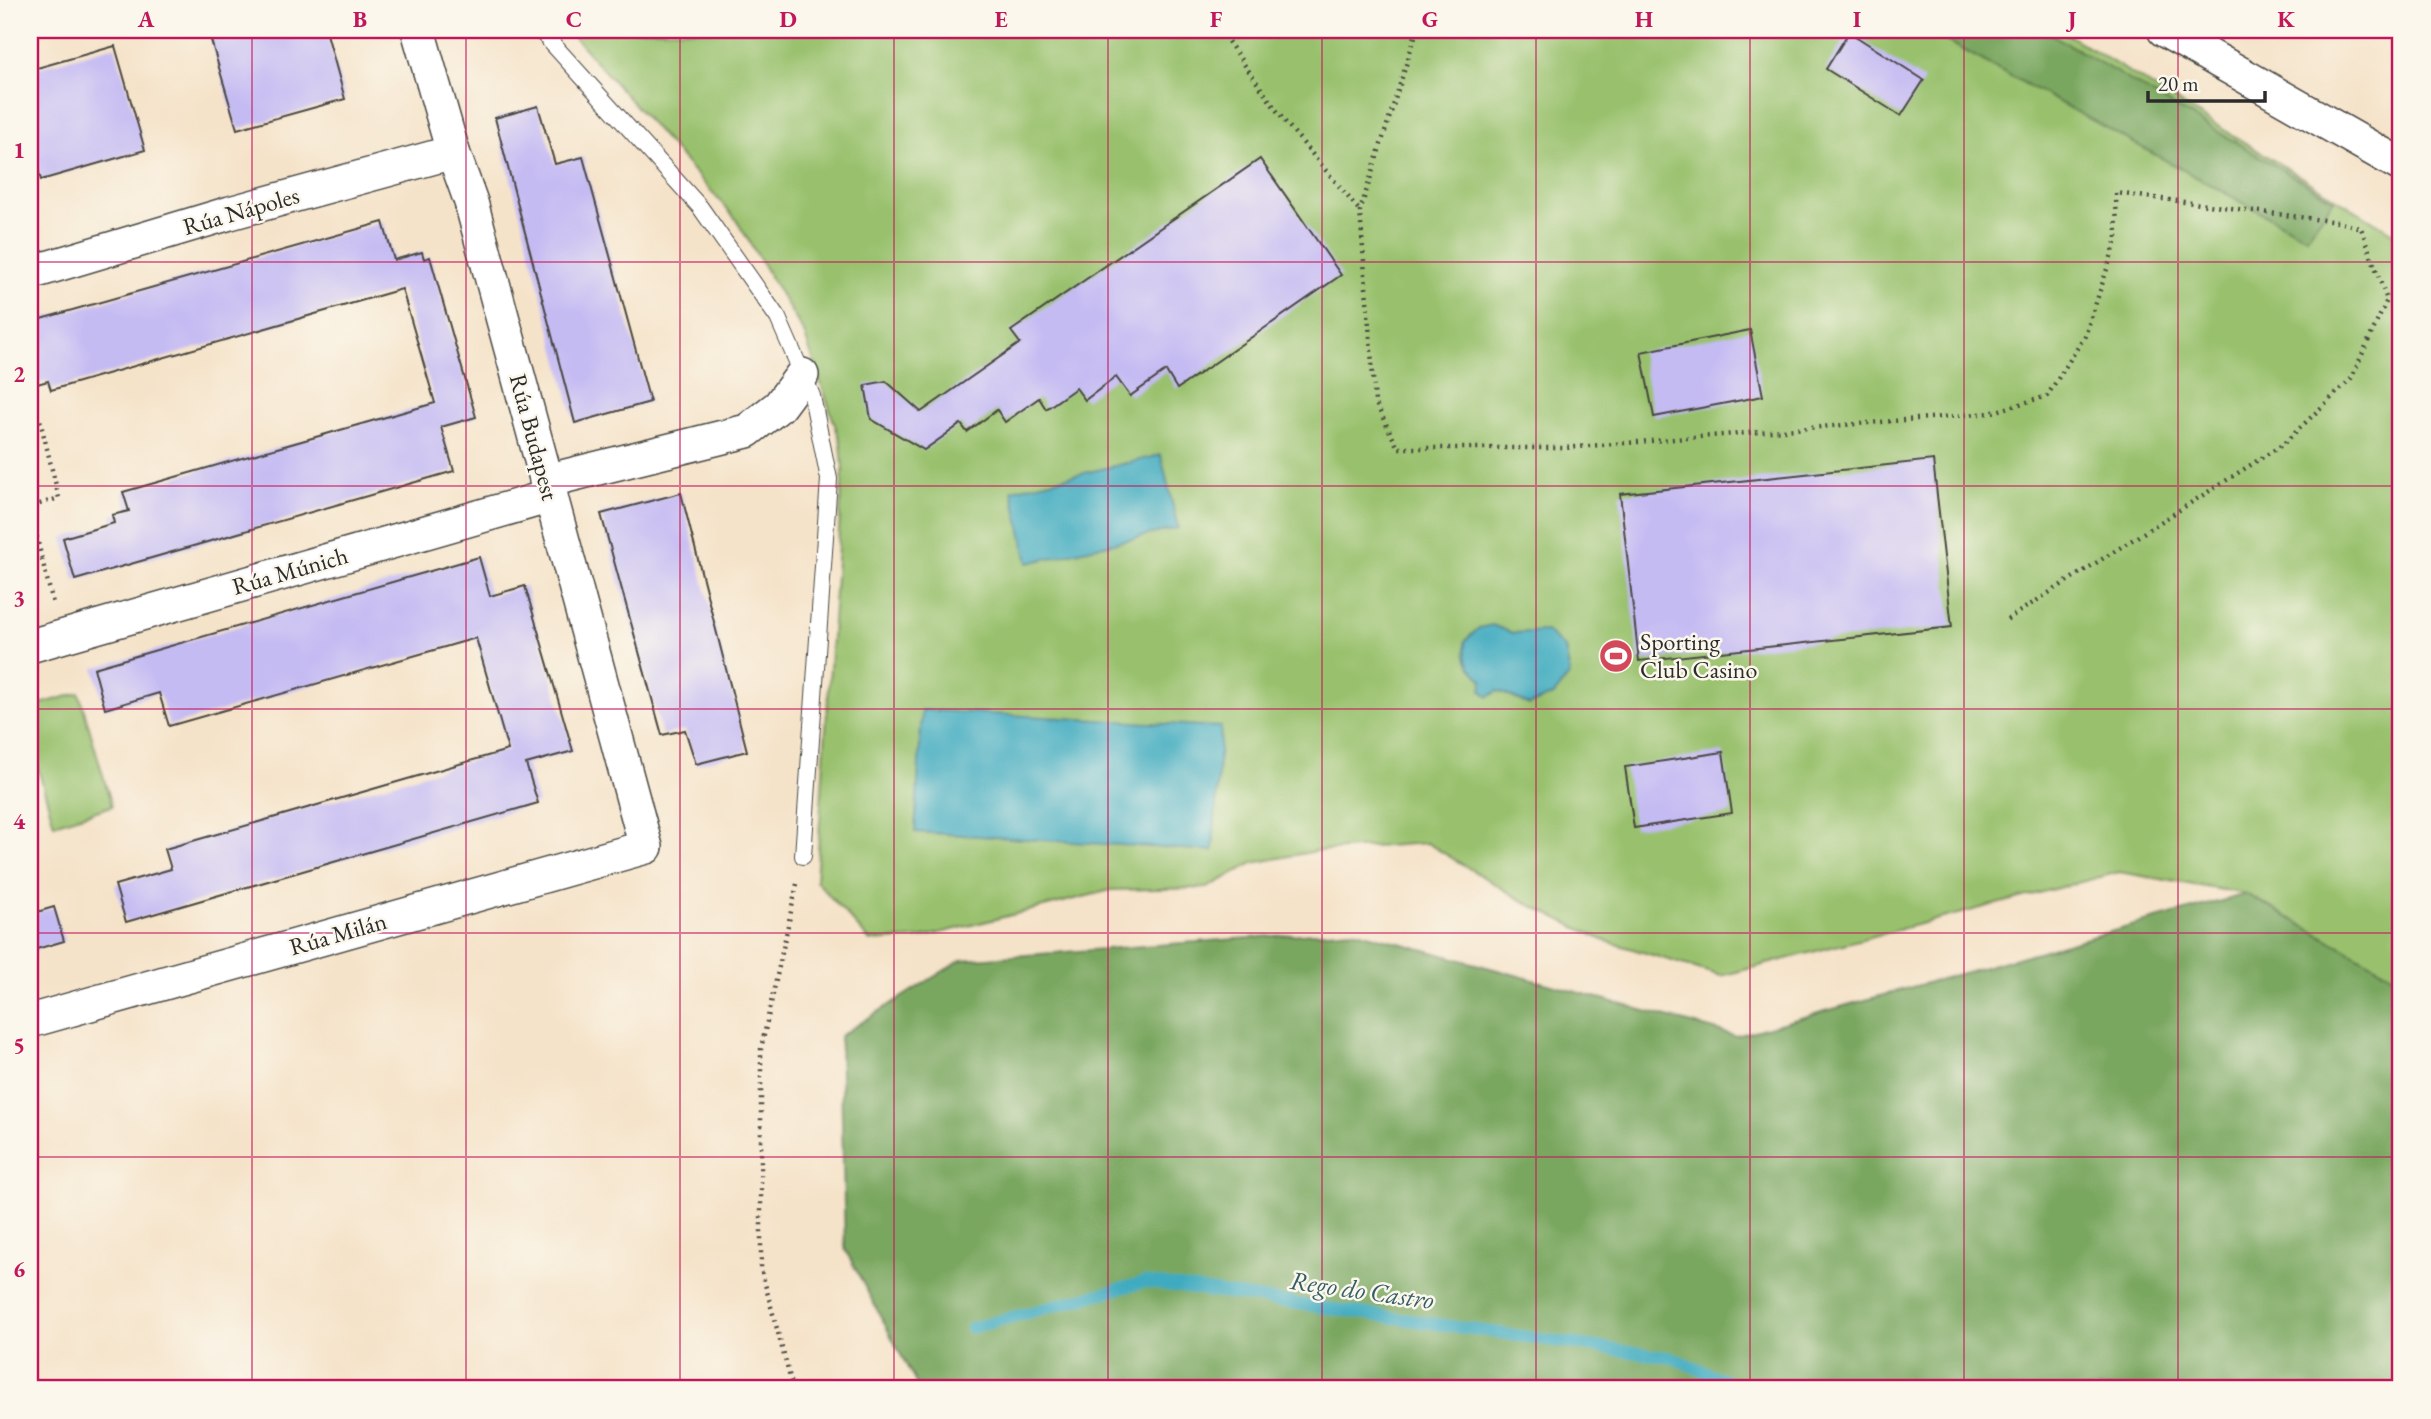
<svg xmlns="http://www.w3.org/2000/svg" width="2431" height="1419" font-family="'EB Garamond',serif">
	<rect width="100%" height="100%" fill="#fbf7ec"/>
	<filter id="ink" filterUnits="userSpaceOnUse"><feTurbulence type="fractalNoise" baseFrequency=".0143" numOctaves="2"/><feDisplacementMap in="SourceGraphic" scale="14" xChannelSelector="R" yChannelSelector="G"/><feConvolveMatrix kernelMatrix="1 2 1 2 8 2 1 2 1" color-interpolation-filters="sRGB"/></filter>
	<filter id="wash" filterUnits="userSpaceOnUse"><feTurbulence type="fractalNoise" baseFrequency=".00686" numOctaves="4" result="noise"/><feDisplacementMap in="SourceGraphic" scale="28" xChannelSelector="R" yChannelSelector="G"/><feGaussianBlur stdDeviation="1.57" result="paint"/><feColorMatrix in="noise" values="0 0 0 0 0 0 0 0 0 0 0 0 0 0 0 0 0 1.4 0 .05"/><feComposite in="paint" operator="in"/></filter>
	<g filter="url(#wash)">
		<rect width="100%" height="100%" fill="#f5e3c9"/>
		<g fill="#99c16d" stroke="#62764c" stroke-width="2">
			<polygon points="568,30 2060,30 2401,238 2401,980 2246,894 2119,872 1721,976 1603,940 1530,905 1427,843 1316,851 1253,863 1207,888 1111,890 920,938 870,941 816,881 843,469 841,443 804,333 735,218"/>
			<polygon points="79,693 112,806 54,824 30,741 30,707"/>
		</g>
		<g fill="#7aa760" stroke="#526946" stroke-width="2">
			<polygon points="1935,30 2044,30 2334,200 2306,237 1932,33"/>
			<polygon points="2246,894 2401,980 2401,1389 919,1389 845,1249 840,1036 961,960 1353,930 1736,1036"/>
		</g>
		<g fill="#40abc0" stroke="#366b76" stroke-width="2">
			<polygon points="1161,455 1178,528 1028,563 1012,490"/>
			<path d="M1492 625 1513 633 1546 631 1565 648 1570 674 1554 695 1529 705 1498 691 1488 697 1481 690 1483 680C1469 668 1464 660 1465 641L1479 628Z"/>
			<polygon points="922,710 1221,727 1213,851 915,832"/>
		</g>
		<g fill="none" stroke-linecap="round" stroke-linejoin="round">
			<polyline stroke="#40abc0" stroke-width="12" points="971,1328 1145,1282 1673,1358 1745,1389"/>
		</g>
		<g id="blocks">
			<g fill="#c5bbf3">
				<polygon points="208,30 326,30 345,99 237,129"/>
				<polygon points="1849,32 1924,80 1901,116 1826,69"/>
				<polygon points="115,46 145,150 41,180 30,142 30,70"/>
				<polygon points="538,106 555,164 583,157 650,402 575,423 495,118"/>
				<polygon points="1260,159 1341,275 1177,389 1166,371 1130,396 1116,377 1085,400 1076,388 1046,409 1039,398 1005,422 997,410 967,432 961,424 924,450 871,419 865,385 886,381 921,412 1020,343 1011,331"/>
				<polygon points="383,222 394,260 422,252 424,259 430,257 476,417 441,427 454,471 75,580 63,538 114,523 112,515 129,511 123,492 435,403 402,289 51,390 48,381 30,386 30,322"/>
				<polygon points="1750,330 1763,396 1654,417 1641,352"/>
				<polygon points="1933,460 1952,627 1639,661 1620,494"/>
				<polygon points="681,493 747,751 696,764 685,730 662,735 601,514"/>
				<polygon points="479,557 490,596 525,586 573,751 526,764 538,803 126,922 115,885 171,869 165,849 508,750 476,638 169,726 159,693 105,709 94,668"/>
				<polygon points="1723,752 1732,813 1634,828 1625,767"/>
				<polygon points="54,907 64,941 30,951 30,914"/>
			</g>
		</g>
	</g>
	<g filter="url(#ink)">
		<use href="#blocks" fill-opacity="0" stroke="#494743" stroke-width="2"/>
		<g fill="none" stroke-linecap="round" stroke-linejoin="round">
			<g stroke="#494743" stroke-width="18">
				<polyline id="lane" points="540,30 700,207 778,318 812,396 829,479 803,856"/>
			</g>
			<g stroke="#494743" stroke-width="36">
				<g id="street">
					<polyline points="2164,30 2401,165"/>
					<polyline points="30,273 230,213 453,152"/>
					<polyline points="546,481 747,431 779,406 802,375"/>
					<polyline points="30,646 551,496"/>
					<polyline points="30,1021 646,847 471,202 453,152 418,30"/>
				</g>
			</g>
			<g stroke="#494743" stroke-width="4.5" stroke-dasharray="2 5" stroke-linecap="butt">
				<polyline points="1220,30 1282,118 1359,210"/>
				<polyline points="1417,30 1360,211 1375,402 1398,448 1565,448 1990,413 2047,396 2085,336 2117,239 2116,193 2338,222 2361,228 2387,300 2351,379 2282,445 2006,620"/>
				<polyline points="30,418 39,416 59,498 30,507"/>
				<polyline points="30,509 42,559 30,563"/>
				<polyline points="42,559 53,603"/>
				<polyline points="793,1389 761,1269 761,1049 797,884"/>
			</g>
			<use href="#lane" stroke="#fff" stroke-width="16"/>
			<use href="#street" stroke="#fff" stroke-width="33"/>
		</g>
	</g>
	<path fill="none" stroke="#c2185b" stroke-width="2" stroke-opacity="0.55" d="M252 30V1389M466 30V1389M680 30V1389M894 30V1389M1108 30V1389M1322 30V1389M1536 30V1389M1750 30V1389M1964 30V1389M2178 30V1389M30 262H2401M30 486H2401M30 709H2401M30 933H2401M30 1157H2401"/>
	<defs>
		<g id="stadium-disc" transform="scale(1.75)"><circle r="9.5" fill="#d1495b" stroke="#fbf7ec"/><path d="M0-5a6.5 5 0 1 0 0 10a6.5 5 0 1 0 0-10ZM-3.5-1.8h7v3.6h-7Z" fill="#fff"/></g>
	</defs>
	<g fill-rule="evenodd">
		<use href="#stadium-disc" x="1616" y="656"/>
	</g>
	<g text-anchor="middle" stroke-width="5" stroke-linejoin="round" paint-order="stroke">
		<g font-size="24" fill="#2b2b2b" stroke="#fbf7ec">
			<text transform="translate(241 211) rotate(-16)" y="8">Rúa Nápoles</text>
			<text transform="translate(534 437) rotate(75)" y="8">Rúa Budapest</text>
			<text transform="translate(290 571) rotate(-16)" y="8">Rúa Múnich</text>
			<text transform="translate(338 934) rotate(-16)" y="8">Rúa Milán</text>
		</g>
		<g font-size="24" fill="#2b2b2b" stroke="#fbf7ec" text-anchor="start">
			<text x="1640" y="650">Sporting<tspan x="1640" dy="28">Club Casino</tspan></text>
		</g>
		<g font-size="26" font-style="italic" fill="#335e67" stroke="#fbf7ec">
			<text transform="translate(1362 1290) rotate(8)" y="9">Rego do Castro</text>
		</g>
	</g>
	<rect width="2431" height="1419" fill="none" stroke="#fbf7ec" stroke-width="77"/>
	<path d="M2148 91v10h117v-10" fill="none" stroke="#2b2b2b" stroke-width="3.5"/>
	<text x="2158" y="91" font-size="21" fill="#2b2b2b" stroke="#fbf7ec" stroke-width="5" paint-order="stroke">20 m</text>
	<rect x="38" y="38" width="2354" height="1342" fill="none" stroke="#c2185b" stroke-width="2.5"/>
	<g font-size="23" text-anchor="middle" font-weight="bold" fill="#c2185b">
		<text x="146" y="27">A</text>
		<text x="360" y="27">B</text>
		<text x="574" y="27">C</text>
		<text x="788" y="27">D</text>
		<text x="1001" y="27">E</text>
		<text x="1216" y="27">F</text>
		<text x="1430" y="27">G</text>
		<text x="1644" y="27">H</text>
		<text x="1857" y="27">I</text>
		<text x="2072" y="27">J</text>
		<text x="2286" y="27">K</text>
		<text x="19" y="158">1</text>
		<text x="19" y="382">2</text>
		<text x="19" y="606">3</text>
		<text x="19" y="829">4</text>
		<text x="19" y="1053">5</text>
		<text x="19" y="1277">6</text>
	</g>
</svg>
